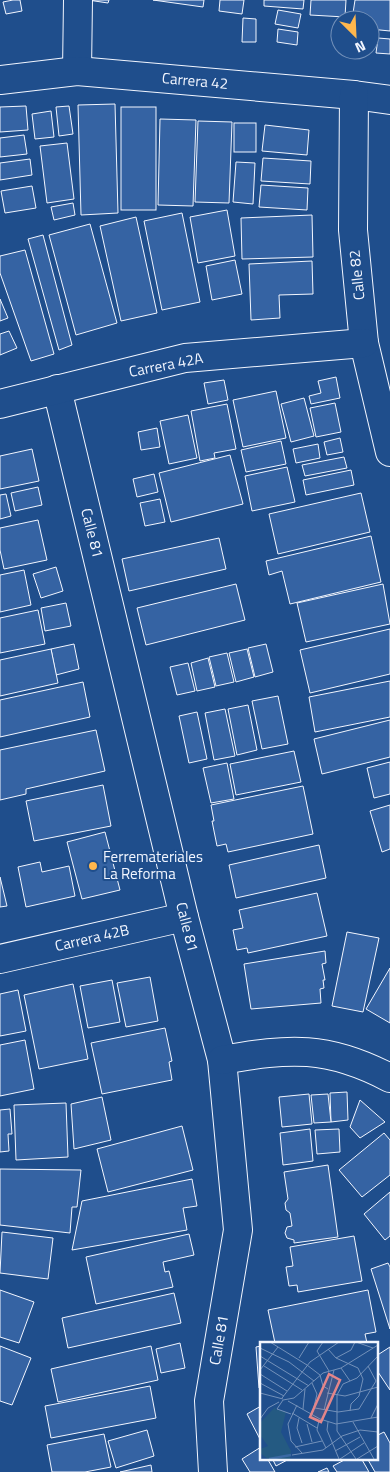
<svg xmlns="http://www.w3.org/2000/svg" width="390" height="1472" font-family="'Titillium Web',sans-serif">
	<rect width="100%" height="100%" fill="#1f4e8c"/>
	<g fill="#3563a3" stroke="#f2f6ff">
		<polygon points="13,0 20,0 22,11 6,14 3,2"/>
		<polygon points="88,0 109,0 108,3"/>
		<polygon points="153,0 204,0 203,7"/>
		<polygon points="220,0 244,0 242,14 219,11"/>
		<polygon points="264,0 304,0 303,9 264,6"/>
		<polygon points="311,0 346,0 345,17 310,15"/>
		<polygon points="355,0 390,0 390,31 370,29 370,20 352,20"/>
		<polygon points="278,10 301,14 298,28 275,24"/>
		<polygon points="243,18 256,19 256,42 242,42"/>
		<polygon points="278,29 298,32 297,45 277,42"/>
		<polygon points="378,38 390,39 390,54 376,53"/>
		<polygon points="115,104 118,213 81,215 78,105"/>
		<polygon points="26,106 28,130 0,132 0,107"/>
		<polygon points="69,106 73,134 59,136 56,107"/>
		<rect x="121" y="107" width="35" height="103"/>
		<polygon points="51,111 54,137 35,139 32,114"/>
		<polygon points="160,119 196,120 193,206 158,205"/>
		<polygon points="198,121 232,122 229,203 195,202"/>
		<rect x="234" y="123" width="22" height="29"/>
		<polygon points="265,125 309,130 307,155 262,151"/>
		<polygon points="24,135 27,154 0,157 0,138"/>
		<polygon points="67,143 74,199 47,203 40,146"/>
		<polygon points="263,158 311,161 310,184 261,181"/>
		<polygon points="30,159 32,175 0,180 0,163"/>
		<polygon points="236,162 255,163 253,204 233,202"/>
		<polygon points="261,185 308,188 307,210 259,207"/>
		<polygon points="32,186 36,208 5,213 1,191"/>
		<polygon points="73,203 75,215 54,220 51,207"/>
		<polygon points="227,210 235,256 198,263 190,217"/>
		<polygon points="182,213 200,302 162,310 144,221"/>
		<polygon points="312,215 313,257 242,259 241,218"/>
		<polygon points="136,217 157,313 121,321 100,226"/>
		<polygon points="90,224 117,323 76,335 49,235"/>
		<polygon points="43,235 72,345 59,350 28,239"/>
		<polygon points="25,250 54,354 31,361 0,273 0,256"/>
		<polygon points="235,260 242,294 212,300 206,266"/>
		<polygon points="312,261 313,294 279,295 280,318 251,320 249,264"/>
		<polygon points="0,299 8,318 0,321"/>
		<polygon points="9,331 17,348 0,355 0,334"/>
		<polygon points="336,377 340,398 311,404 309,396 321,393 318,381"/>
		<polygon points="224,380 228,400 208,404 204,383"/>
		<polygon points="276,391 286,438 243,447 233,400"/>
		<polygon points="304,398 314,436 291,442 281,404"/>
		<polygon points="335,403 341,432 316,437 310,408"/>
		<polygon points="227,404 236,449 214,453 215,458 200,461 191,411"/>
		<polygon points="188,415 197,458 169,464 160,421"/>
		<polygon points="157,428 160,447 141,450 138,432"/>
		<polygon points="340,438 343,452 327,455 324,442"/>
		<polygon points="281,441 286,464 246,472 241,450"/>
		<polygon points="318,444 320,458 296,463 293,449"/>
		<polygon points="32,449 39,481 0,489 0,456"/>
		<polygon points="230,455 243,504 171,522 159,473"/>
		<polygon points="344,457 347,468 305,476 302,465"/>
		<polygon points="287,467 295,502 252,511 245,476"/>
		<polygon points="351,470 354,485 306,495 303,480"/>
		<polygon points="154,474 158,492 137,497 133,479"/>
		<polygon points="38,487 42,505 15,511 11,493"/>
		<polygon points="361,493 370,532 278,554 269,514"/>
		<polygon points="6,494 11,516 0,519 0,495"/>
		<polygon points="160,499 165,522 145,526 140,503"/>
		<polygon points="38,520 47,560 4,569 0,550 0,528"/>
		<polygon points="371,536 381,582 290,604 282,571 269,575 266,561"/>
		<polygon points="219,538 226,569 129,591 122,559"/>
		<polygon points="56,567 63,591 41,598 33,574"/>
		<polygon points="24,570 31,605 0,612 0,575"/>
		<polygon points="236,584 245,620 146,645 137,608"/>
		<polygon points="383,584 390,624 306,642 297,603"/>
		<polygon points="66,603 71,626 45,631 41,608"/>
		<polygon points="38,610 45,644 0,653 0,618"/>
		<polygon points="390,629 390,674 310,693 300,650"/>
		<polygon points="74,644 79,669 56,675 51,649"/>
		<polygon points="266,644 273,672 255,677 248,648"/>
		<polygon points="51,649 58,683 0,696 0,660"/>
		<polygon points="247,649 254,677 236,682 229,653"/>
		<polygon points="227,653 234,682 216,686 209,657"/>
		<polygon points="208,658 215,687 197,691 191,663"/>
		<polygon points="188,663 195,691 177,695 170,667"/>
		<polygon points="390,681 390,717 315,732 309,697"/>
		<polygon points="83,682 90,717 0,737 0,700"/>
		<polygon points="278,696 288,744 262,749 252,701"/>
		<polygon points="248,705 257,750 237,755 228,709"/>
		<polygon points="225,709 235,756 214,760 205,713"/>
		<polygon points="197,712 207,759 189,763 179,716"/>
		<polygon points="390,720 390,757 322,774 314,739"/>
		<polygon points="96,730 105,771 26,789 26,794 0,800 0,750"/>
		<polygon points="294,751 301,782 236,795 230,764"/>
		<polygon points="390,762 390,794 374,798 367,768"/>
		<polygon points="227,763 234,799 211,803 203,768"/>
		<polygon points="103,785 111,826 34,841 26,801"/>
		<polygon points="303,786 313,834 228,852 226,844 217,846 212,821 214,821 211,805"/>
		<polygon points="390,805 390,849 382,852 370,811"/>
		<polygon points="105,832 120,890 82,899 67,842"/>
		<polygon points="319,845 326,878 236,898 229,865"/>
		<polygon points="40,862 42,872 69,866 75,896 26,907 18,867"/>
		<polygon points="0,877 7,906 0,907"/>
		<polygon points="317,893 327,936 248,953 247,948 237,950 233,930 243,928 239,910"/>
		<polygon points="347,932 379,938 363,1012 332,1006"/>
		<polygon points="325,951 326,963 322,964 325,980 323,980 324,988 320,989 321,1003 251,1009 244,964"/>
		<polygon points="390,968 390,1023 366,1009"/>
		<polygon points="150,977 158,1021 126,1027 117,983"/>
		<polygon points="112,980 120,1022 88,1028 80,986"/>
		<polygon points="73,984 88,1059 39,1069 24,995"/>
		<polygon points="18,990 26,1031 0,1036 0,994"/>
		<polygon points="165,1028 172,1061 169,1062 172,1080 102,1094 91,1043"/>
		<polygon points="25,1040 34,1089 0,1096 0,1045"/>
		<polygon points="347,1092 348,1120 331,1122 330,1093"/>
		<polygon points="309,1094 312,1124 282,1127 279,1097"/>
		<polygon points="328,1094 331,1122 314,1123 311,1095"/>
		<polygon points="102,1097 111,1140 74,1149 71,1104"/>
		<polygon points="360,1100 385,1122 360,1138 350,1127"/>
		<polygon points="66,1103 68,1157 16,1160 14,1105"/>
		<polygon points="10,1109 12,1134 8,1134 9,1151 0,1152 0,1110"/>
		<polygon points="182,1126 193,1170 108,1192 97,1149"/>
		<polygon points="310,1129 313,1161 283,1165 280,1133"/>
		<polygon points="339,1129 340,1152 317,1154 315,1130"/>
		<polygon points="384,1133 390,1140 390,1175 362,1197 339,1170"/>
		<polygon points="328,1165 338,1237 294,1243 294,1240 287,1238 285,1233 287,1227 292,1226 290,1213 286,1210 285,1203 288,1199 284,1172"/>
		<polygon points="0,1169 81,1170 77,1207 72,1207 70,1233 0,1225"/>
		<polygon points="192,1179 197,1206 183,1208 187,1230 72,1250 82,1201"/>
		<polygon points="390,1192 390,1236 385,1240 364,1214"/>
		<polygon points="2,1232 53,1238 48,1279 0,1273"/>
		<polygon points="189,1234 194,1255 163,1262 165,1272 169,1271 173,1287 96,1304 86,1257"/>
		<polygon points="354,1236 362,1281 298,1292 297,1285 289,1286 286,1267 293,1266 290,1247"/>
		<polygon points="388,1263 390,1267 390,1329 371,1269"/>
		<polygon points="0,1290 34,1302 19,1343 0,1337"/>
		<polygon points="368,1290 376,1332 365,1334 367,1343 275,1343 268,1310"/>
		<polygon points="174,1293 181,1323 68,1348 62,1318"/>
		<polygon points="180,1343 185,1368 161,1373 156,1349"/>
		<polygon points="0,1346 31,1358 12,1405 0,1401"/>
		<polygon points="151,1346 158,1380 58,1402 51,1369"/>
		<polygon points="261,1346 261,1388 259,1388 256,1347"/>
		<polygon points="390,1347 390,1390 376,1369 376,1356"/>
		<polygon points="150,1386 156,1418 51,1438 45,1406"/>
		<polygon points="261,1406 261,1441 247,1414"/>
		<polygon points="147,1430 154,1456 116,1468 108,1441"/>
		<polygon points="384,1432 390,1443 390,1472 375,1472 367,1458 376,1458 376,1436"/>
		<polygon points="104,1434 111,1467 85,1472 52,1472 47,1445"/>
		<polygon points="261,1447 261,1458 267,1458 275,1472 250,1472 242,1459"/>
		<polygon points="272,1458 291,1458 276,1466"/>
		<polygon points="348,1458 361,1458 369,1472 337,1472 333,1466"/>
		<polygon points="151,1465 152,1472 120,1472"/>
		<polygon points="327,1468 329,1472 318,1472"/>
	</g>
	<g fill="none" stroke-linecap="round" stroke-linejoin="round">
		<g stroke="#f2f6ff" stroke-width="30">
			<g id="minor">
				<polyline points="77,71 78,0"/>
				<polyline points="0,80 77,71 354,95 390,100"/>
				<polyline points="354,95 353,230 364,343 390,452"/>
				<polyline points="57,389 184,917 222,1060 238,1230 209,1401 213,1472"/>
				<polyline points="0,404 185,358 364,343"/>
				<polyline points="0,959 184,917"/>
				<path d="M222 1060C290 1048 327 1045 390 1078"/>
			</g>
		</g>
		<use href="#minor" stroke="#1f4e8c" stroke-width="28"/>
	</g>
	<circle fill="#ffb74d" stroke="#1f4e8c" stroke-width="2" cx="93" cy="866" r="5"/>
	<g text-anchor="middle" stroke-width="4" stroke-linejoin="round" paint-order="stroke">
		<g font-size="15" fill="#f2f6ff" stroke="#1f4e8c">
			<text transform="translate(195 81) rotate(5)" y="5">Carrera 42</text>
			<text transform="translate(357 275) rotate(-96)" y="5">Calle 82</text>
			<text transform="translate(166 365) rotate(-11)" y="5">Carrera 42A</text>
			<text transform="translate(92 533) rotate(76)" y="5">Calle 81</text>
			<text transform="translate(187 927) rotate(76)" y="5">Calle 81</text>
			<text transform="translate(92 938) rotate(-13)" y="5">Carrera 42B</text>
			<text transform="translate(219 1340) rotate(-80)" y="5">Calle 81</text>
		</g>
		<g font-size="15" fill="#f2f6ff" stroke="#1f4e8c" text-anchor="start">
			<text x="103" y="862">Ferremateriales<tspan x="103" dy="17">La Reforma</tspan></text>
		</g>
	</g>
	<g transform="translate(260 1342)">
		<rect width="118" height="118" fill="#1f4e8c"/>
		<path d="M16 64 15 67 26 70 21 90 31 109 30 117H8L0 111V107L8 104 0 93V81Z" fill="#245a82"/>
		<path fill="none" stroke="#3b69a3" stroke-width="2.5" d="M9 117 31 113"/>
		<path fill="none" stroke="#7391ba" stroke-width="1" d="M10 0 47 23 60 33 63 44 68 47M63 0 57 9 69 29M96 0 113 6M0 6 29 20 54 39M68 7 76 16 98 26 103 37 99 54 91 62 90 69M0 14 49 44M39 16 49 0M76 16 91 8 95 0M4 24 42 48M81 26 90 39M0 28 18 5M0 32 27 49M0 41 24 54M52 41 57 52 52 73M0 51 23 57M67 51 85 54 118 45M22 56 50 20 79 0M28 59 60 77 76 82 118 75M37 63 28 82 31 99 42 111M55 66 78 70 99 67M43 67 45 47M99 67 116 39 108 24M64 68 74 28M32 71 57 86M31 72 17 67 23 58 34 56 63 31 81 26 118 3M39 76 37 86 42 101M111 76 118 62M0 77 8 66 19 60M59 78 57 88 66 106M68 80 67 88 79 117M93 80 114 117M47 82 52 100M35 105 62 99M75 109 100 95M32 113 63 108 82 94 100 88 118 90M80 117 104 101M96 117 77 89V53L83 42 97 36 118 14M97 117 118 104"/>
		<path fill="#e38589" fill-opacity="0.15" stroke="#e38589" stroke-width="2.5" d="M69 32 80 38 61 80 50 75Z"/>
		<rect width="118" height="118" fill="none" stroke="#f2f6ff" stroke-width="2.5"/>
	</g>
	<g transform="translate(355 35) rotate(156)"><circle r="24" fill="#1f4e8c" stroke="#7391ba"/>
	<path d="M0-4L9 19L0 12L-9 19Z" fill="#ffb74d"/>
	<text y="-8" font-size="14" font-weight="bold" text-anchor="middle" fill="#f2f6ff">N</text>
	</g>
</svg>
